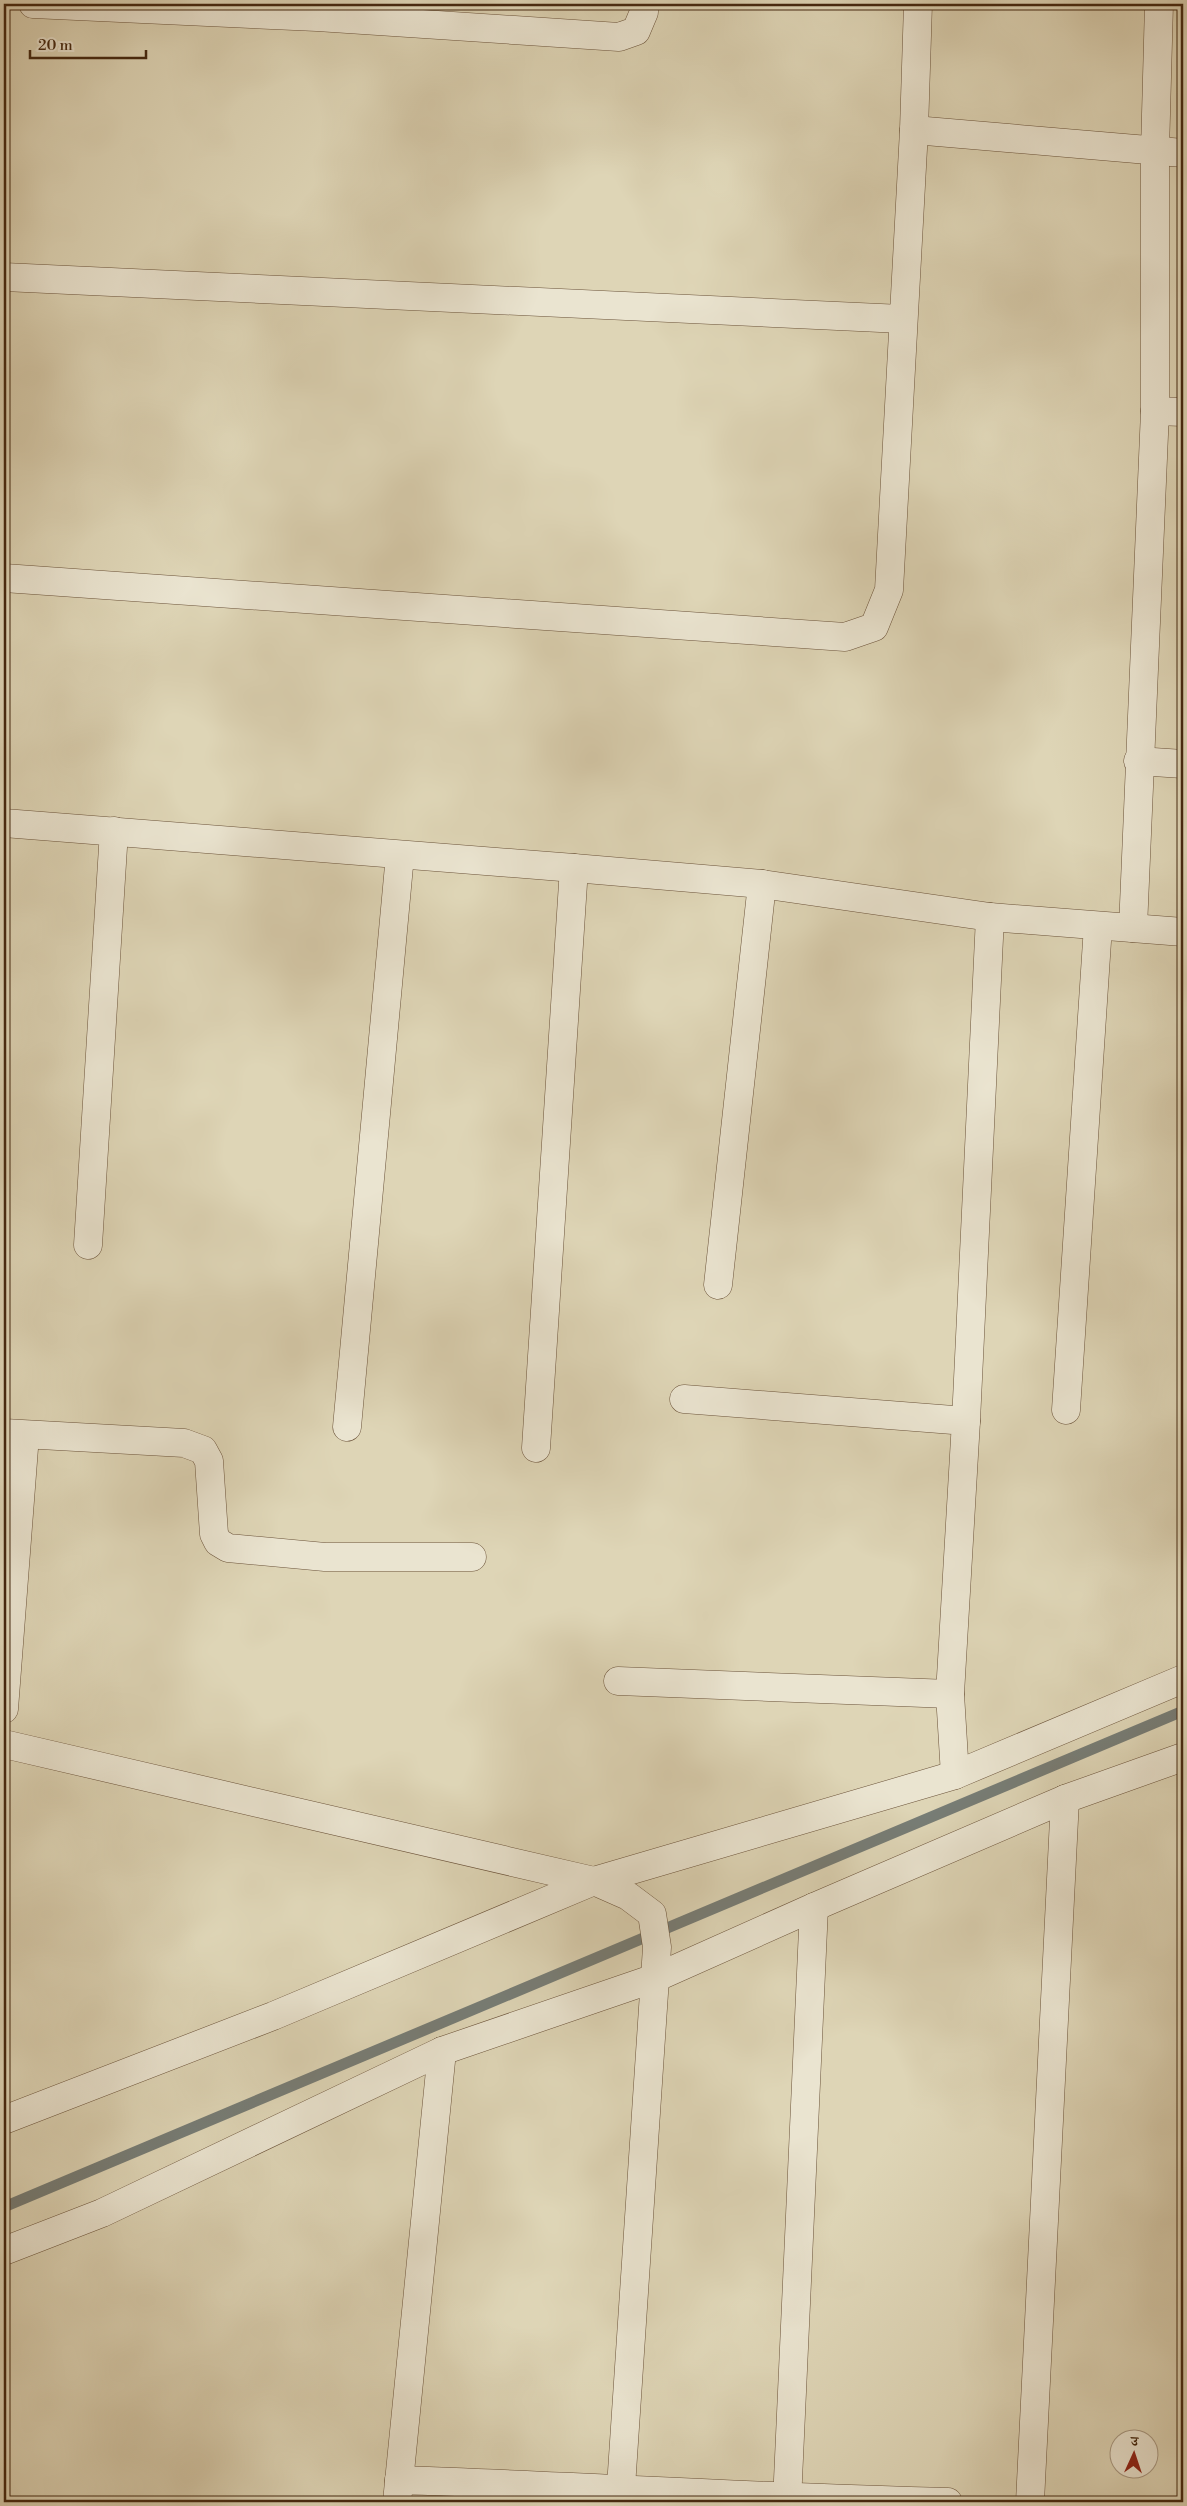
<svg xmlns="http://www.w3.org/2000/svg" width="1187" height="2506" font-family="'Libre Bodoni','Noto Serif Devanagari',serif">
	<rect width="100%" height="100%" fill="#ded5b6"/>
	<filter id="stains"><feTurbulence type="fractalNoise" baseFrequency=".004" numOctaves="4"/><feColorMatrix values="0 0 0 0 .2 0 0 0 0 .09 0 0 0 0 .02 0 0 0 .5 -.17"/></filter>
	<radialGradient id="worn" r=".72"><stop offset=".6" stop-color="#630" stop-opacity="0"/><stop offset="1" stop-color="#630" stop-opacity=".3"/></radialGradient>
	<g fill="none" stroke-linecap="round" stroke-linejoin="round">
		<polyline stroke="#777d76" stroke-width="11" points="4,2207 1183,1711"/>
		<g stroke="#6b533a" stroke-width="29">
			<g id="minor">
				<polyline points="33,4 317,17 619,37 636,31 644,12 644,4"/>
				<polyline points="914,130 1183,153"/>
				<polyline points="4,277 902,319"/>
				<polyline points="1155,411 1183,412"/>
				<polyline points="4,578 845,637 874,627 889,590 914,130 918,4"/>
				<polyline points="1138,761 1183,764"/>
				<polyline points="4,823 574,868 762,884 990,917 1183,932"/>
				<polyline points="1133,928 1155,411 1155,151 1159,4"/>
				<polyline points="88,1245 114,831"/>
				<polyline points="718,1285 762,884"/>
				<polyline points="684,1399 966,1421 950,1694 955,1775"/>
				<polyline points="1066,1410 1098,926"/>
				<polyline points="966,1421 990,917"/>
				<polyline points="347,1427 400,855"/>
				<polyline points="4,1433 184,1443 203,1450 209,1461 214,1534 218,1542 228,1548 325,1557 472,1557"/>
				<polyline points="536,1448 574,868"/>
				<polyline points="618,1681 950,1694"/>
				<polyline points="4,1709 25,1435"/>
				<polyline points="4,1744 594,1881 628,1896 652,1914 657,1947 655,1978 620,2502"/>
				<polyline points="4,2120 273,2016 594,1881 955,1775 1183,1679"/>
				<polyline points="4,2251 102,2213 442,2051 655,1978 814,1907 1065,1799 1183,1757"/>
				<path d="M399 2480C582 2486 765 2498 948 2502"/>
				<polyline points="397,2502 442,2051"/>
				<polyline points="787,2502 814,1907"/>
				<polyline points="1030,2502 1065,1799"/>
			</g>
		</g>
		<use href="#minor" stroke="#eae4d0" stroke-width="28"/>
	</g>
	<rect width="1187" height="2506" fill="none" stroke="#ded5b6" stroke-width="20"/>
	<rect x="5" y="5" width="1177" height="2496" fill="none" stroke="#452810" stroke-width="2.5"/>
	<rect x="10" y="10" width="1167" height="2486" fill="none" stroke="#452810"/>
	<g transform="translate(1134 2454) rotate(3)"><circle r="24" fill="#eae4d0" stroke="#a89983"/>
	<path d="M0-4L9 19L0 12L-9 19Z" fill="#8f2418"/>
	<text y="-8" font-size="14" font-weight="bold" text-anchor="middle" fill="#452810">उ</text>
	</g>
	<path d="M30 50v8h116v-8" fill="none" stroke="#452810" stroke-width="2.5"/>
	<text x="38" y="50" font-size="15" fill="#452810" stroke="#eae4d0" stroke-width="4" paint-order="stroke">20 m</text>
	<rect width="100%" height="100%" filter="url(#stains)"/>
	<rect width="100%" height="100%" fill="url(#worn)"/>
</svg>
